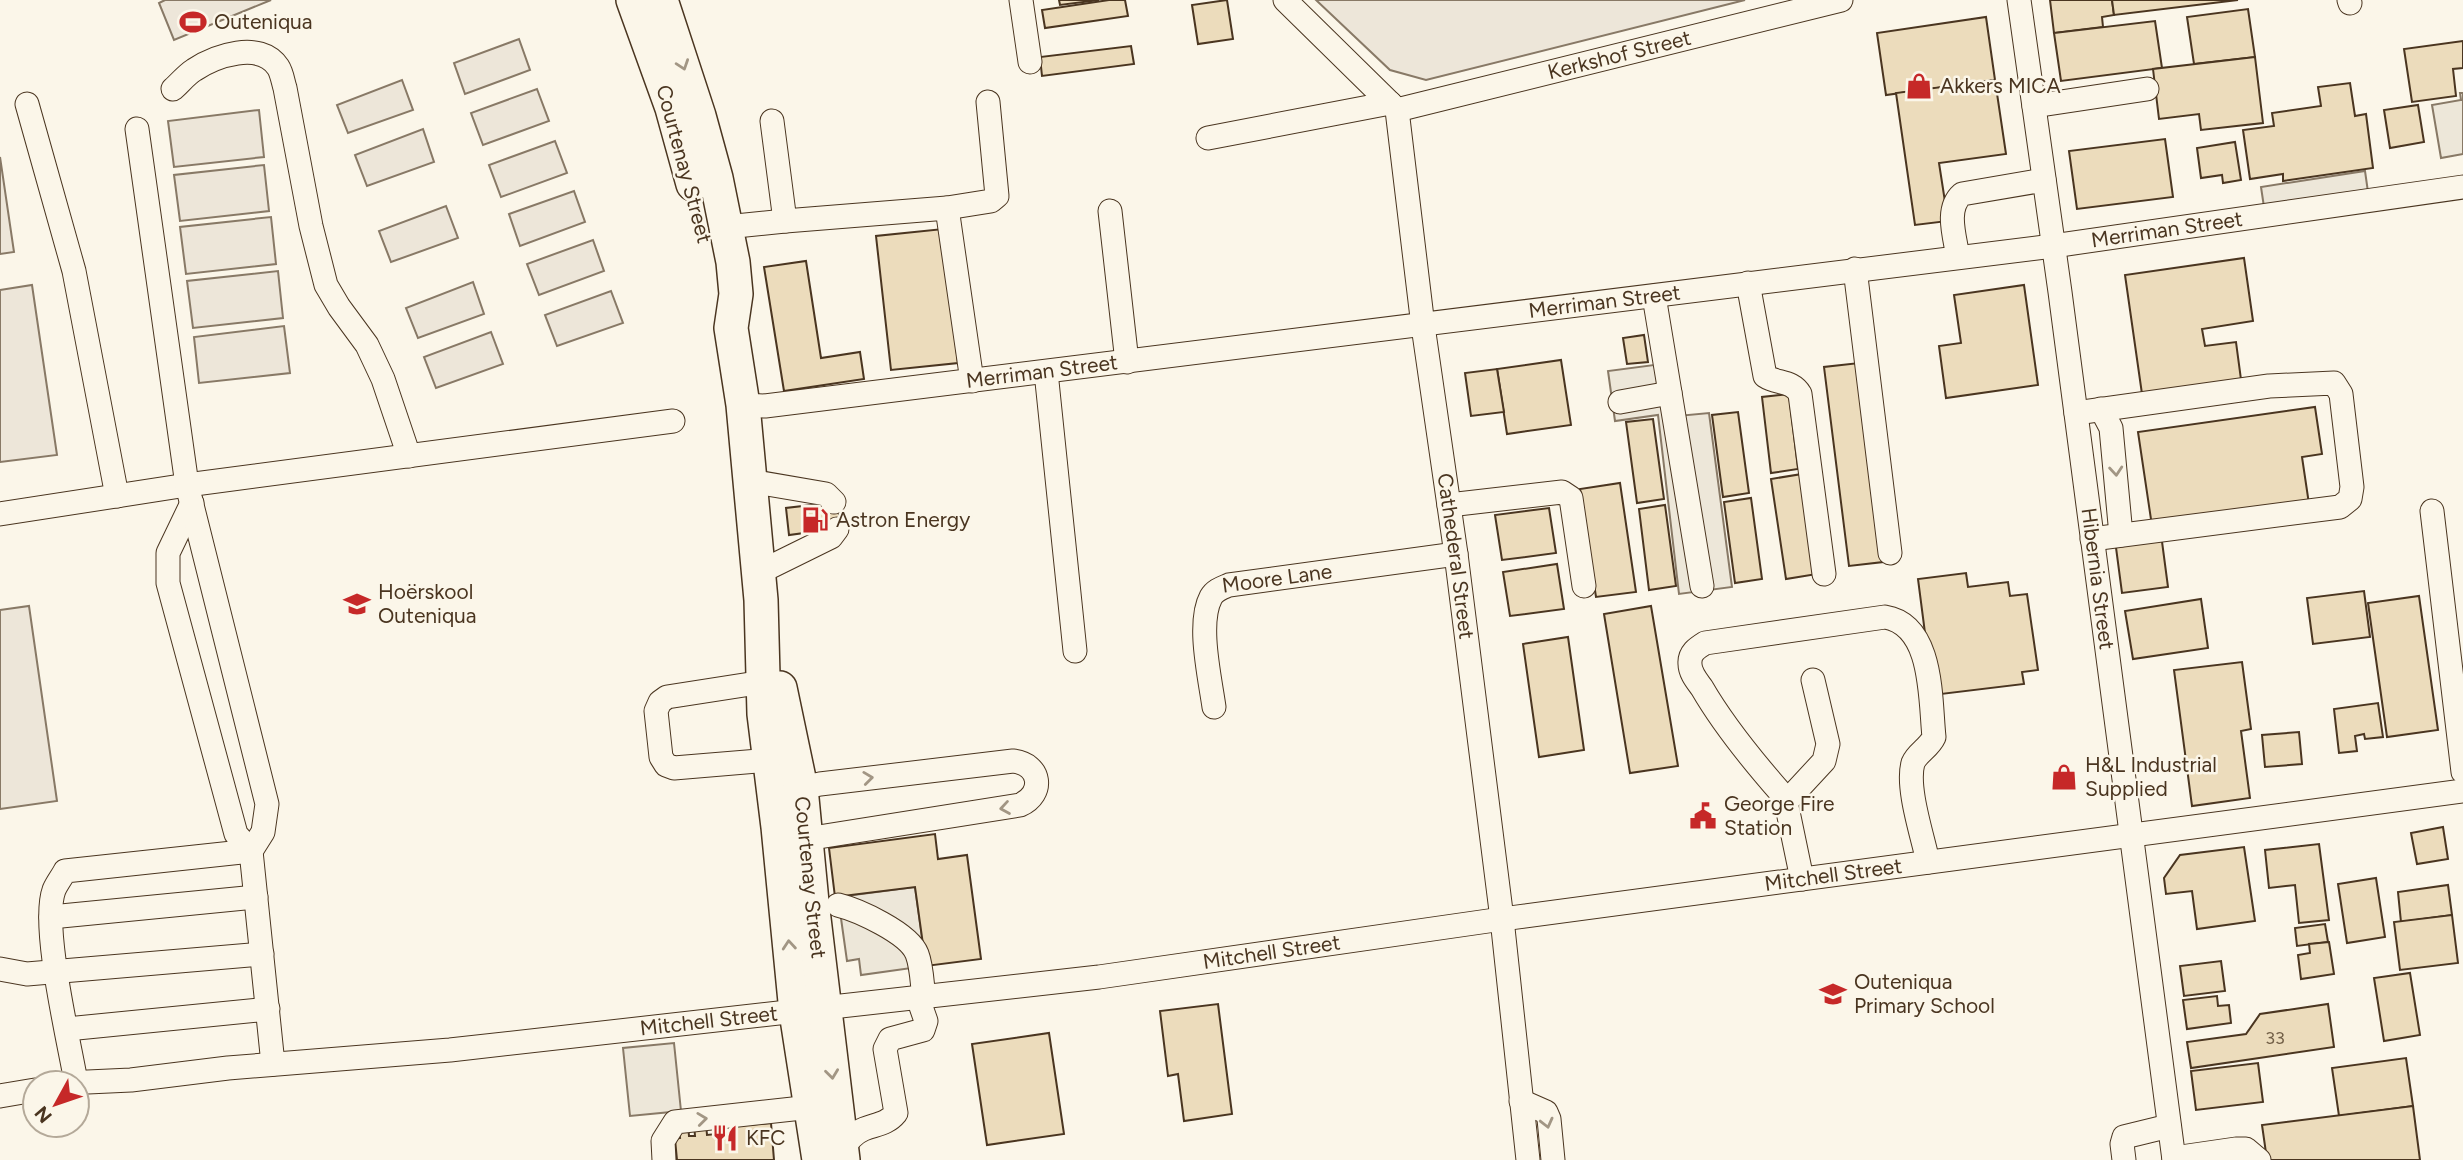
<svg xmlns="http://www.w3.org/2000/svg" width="2463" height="1160" font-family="Figtree,sans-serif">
	<rect width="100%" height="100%" fill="#fbf6e9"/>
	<g fill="#ede6d9" stroke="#887966" stroke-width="2">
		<polygon points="165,0 271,0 174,40 159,3"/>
		<polygon points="1316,0 1745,0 1426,80 1390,70"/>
		<polygon points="519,39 530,70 465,94 454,63"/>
		<polygon points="402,80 413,110 348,133 337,105"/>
		<polygon points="537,89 549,121 483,145 471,113"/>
		<polygon points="259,110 264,157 174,167 168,121"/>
		<polygon points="423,129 434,162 367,186 355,155"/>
		<polygon points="555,141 567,173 501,197 489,165"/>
		<polygon points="0,157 14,252 0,254"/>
		<polygon points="264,165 269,211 180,221 174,175"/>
		<polygon points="574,191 585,222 520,246 509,214"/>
		<polygon points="446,206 458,238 391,262 379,231"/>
		<polygon points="271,217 276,264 186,274 180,227"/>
		<polygon points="593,240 604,271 539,295 527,264"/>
		<polygon points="278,271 283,318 193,328 187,281"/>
		<polygon points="473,282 484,314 418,338 406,308"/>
		<polygon points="32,285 57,455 0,462 0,290"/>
		<polygon points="611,291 623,323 557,346 545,315"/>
		<polygon points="284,326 290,373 199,383 194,337"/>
		<polygon points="491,332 503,364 436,388 424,357"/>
		<polygon points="29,606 57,801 0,809 0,610"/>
	</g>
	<g fill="#ede7d9" stroke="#887966" stroke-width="2">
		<polygon points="2460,93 2463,93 2463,154 2441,158 2432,105 2461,100"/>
		<polygon points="2365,171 2368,192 2264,207 2261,187"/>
		<polygon points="1669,363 1678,416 1709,413 1732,587 1679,594 1658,415 1615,421 1608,371"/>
		<polygon points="915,887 926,966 861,975 859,959 847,961 838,897"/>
		<polygon points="674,1043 681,1111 630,1116 623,1048"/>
	</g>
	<g fill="#ecdcbc" stroke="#4a3520" stroke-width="2">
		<polygon points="1059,0 1099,0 1060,5"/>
		<polygon points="1109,0 1125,0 1128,16 1045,28 1042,10"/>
		<polygon points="1227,0 1233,39 1198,44 1192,5"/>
		<polygon points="2050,0 2112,0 2114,15 2102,17 2103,27 2054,33"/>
		<polygon points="2112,0 2238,0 2114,15"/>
		<polygon points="2248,9 2255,57 2194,64 2187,17"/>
		<polygon points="1986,17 1995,80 1886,95 1877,33"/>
		<polygon points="2155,21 2162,68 2061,81 2054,33"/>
		<polygon points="2463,41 2463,68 2453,69 2456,96 2412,102 2404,49"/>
		<polygon points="1131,46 1134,64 1042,76 1040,57"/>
		<polygon points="2255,57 2263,123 2201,130 2199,114 2159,119 2153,69"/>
		<polygon points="1995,80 2006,154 1939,163 1948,221 1915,225 1896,93"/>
		<polygon points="2350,83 2355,116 2366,114 2373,168 2283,181 2283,174 2250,179 2243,130 2274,126 2272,113 2321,106 2318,87"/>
		<polygon points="2418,105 2424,142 2390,148 2384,110"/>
		<polygon points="2165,139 2173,197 2077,209 2069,151"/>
		<polygon points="2235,142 2241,180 2223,183 2222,175 2201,178 2197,148"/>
		<polygon points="943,229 958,363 891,370 876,236"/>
		<polygon points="2244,258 2253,321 2202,329 2205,346 2236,342 2242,387 2143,401 2125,275"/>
		<polygon points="806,261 821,358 860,352 864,379 784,391 764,267"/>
		<polygon points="2024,285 2038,385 1946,398 1939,346 1961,343 1954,295"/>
		<polygon points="1644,335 1648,362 1627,364 1623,338"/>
		<polygon points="1561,360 1571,425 1507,434 1497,369"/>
		<polygon points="1859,363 1883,562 1849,566 1824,367"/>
		<polygon points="1497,369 1504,412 1471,416 1465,373"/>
		<polygon points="1789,394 1798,469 1771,473 1762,397"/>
		<polygon points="2315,407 2322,454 2302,457 2309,504 2152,526 2138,432"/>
		<polygon points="1738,412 1749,493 1723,497 1712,415"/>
		<polygon points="1653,419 1664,499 1637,503 1626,422"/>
		<polygon points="1802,474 1817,574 1786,579 1771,479"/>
		<polygon points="1620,483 1636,592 1596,597 1580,489"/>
		<polygon points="1751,498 1762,579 1735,583 1724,502"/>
		<polygon points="837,502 841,528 789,535 786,508"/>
		<polygon points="1665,505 1676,586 1649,590 1639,509"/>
		<polygon points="1549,508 1556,553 1502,560 1495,515"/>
		<polygon points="2161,534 2168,587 2122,593 2115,540"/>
		<polygon points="1557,564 1564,609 1510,616 1503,572"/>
		<polygon points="1966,573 1968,587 2008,582 2010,596 2027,594 2038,670 2022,672 2024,684 1933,695 1918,579"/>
		<polygon points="2364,591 2370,637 2313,644 2307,598"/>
		<polygon points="2419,596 2438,730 2387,737 2368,603"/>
		<polygon points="2201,599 2208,648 2133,659 2125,611"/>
		<polygon points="1651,606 1678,766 1630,773 1604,614"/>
		<polygon points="1568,637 1584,750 1539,757 1523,644"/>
		<polygon points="2242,662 2251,729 2241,731 2250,798 2192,806 2174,670"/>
		<polygon points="2378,703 2383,737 2365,739 2364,734 2355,736 2357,751 2339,753 2334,709"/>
		<polygon points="2299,732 2302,764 2265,767 2262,735"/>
		<polygon points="2443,827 2448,859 2417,864 2411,833"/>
		<polygon points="935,834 938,859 967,855 981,959 926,966 915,887 835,897 829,848"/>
		<polygon points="2319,844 2329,920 2299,923 2295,885 2269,888 2265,850"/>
		<polygon points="2244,847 2255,921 2197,929 2192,891 2166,894 2164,878 2180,855"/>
		<polygon points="2376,878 2385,937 2347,943 2338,884"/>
		<polygon points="2448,885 2452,915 2401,922 2398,892"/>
		<polygon points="2452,915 2458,963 2400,970 2394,922"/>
		<polygon points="2325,924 2328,942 2297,946 2295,928"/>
		<polygon points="2329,942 2334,974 2301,979 2298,955 2310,953 2309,944"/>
		<polygon points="2221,961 2225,991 2184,996 2180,966"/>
		<polygon points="2410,973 2420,1035 2384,1041 2374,978"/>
		<polygon points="2217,996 2218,1006 2229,1005 2231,1023 2187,1029 2183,1000"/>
		<polygon points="1218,1004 1232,1114 1184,1121 1178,1074 1168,1076 1160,1011"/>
		<polygon points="2328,1004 2334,1047 2191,1068 2187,1042 2246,1034 2260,1014"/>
		<polygon points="1049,1033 1064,1134 987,1145 972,1044"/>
		<polygon points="2406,1058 2413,1106 2339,1116 2332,1068"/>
		<polygon points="2258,1063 2263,1102 2196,1110 2191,1071"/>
		<polygon points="2413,1106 2420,1160 2267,1160 2262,1125"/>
		<polygon points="736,1118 747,1125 771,1123 774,1160 677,1160 675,1139 680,1138 678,1125 688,1124 689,1136 695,1136 694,1124 706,1123 707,1135 737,1132"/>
	</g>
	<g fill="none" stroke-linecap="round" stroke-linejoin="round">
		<g stroke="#4a3520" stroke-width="25">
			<g id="minor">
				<polyline points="1021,0 1030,62"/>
				<path id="s1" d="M1285 0 1397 110 1423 326 1456 554 1502 919 1528 1160"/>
				<path id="s2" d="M2019 0 2060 292 2174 1160"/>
				<polyline points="2349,0 2350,3"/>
				<path d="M173 89C180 83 186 75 194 70 215 56 260 40 278 67 282 73 283 82 285 88L311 226 326 285 339 307 367 345 383 379 409 456"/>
				<polyline points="27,104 74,271 117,496"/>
				<polyline points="2034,106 2147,89"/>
				<path id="s3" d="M1397 110 1841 0"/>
				<polyline points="772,121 785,221"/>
				<polyline points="1208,138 1390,103"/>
				<polyline points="947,208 991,201 997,196 988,102"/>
				<polyline points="1110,211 1127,362"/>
				<polyline points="726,227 785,221 947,208 972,381"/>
				<path d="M1958 257C1955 237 1945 209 1962 194L2044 180"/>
				<polyline points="1855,269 1890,553"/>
				<path d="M1748 283 1765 376C1777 384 1792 380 1800 394L1824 574"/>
				<polyline points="1654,296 1702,586"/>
				<polyline points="1046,372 1075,651"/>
				<polyline points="1620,402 1670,393"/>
				<path id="s4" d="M743 405 765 406 2053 246 2463 187"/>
				<polyline points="2101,409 2111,428 2121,535"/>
				<polyline points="2076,413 2269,386 2334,383 2341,394 2352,487 2350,499 2340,507 2092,539"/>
				<polyline points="750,481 826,494 834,502"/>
				<polyline points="192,503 168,553 168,583 236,834 251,851 273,1064"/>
				<polyline points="1449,505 1562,492 1571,498 1584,586"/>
				<polyline points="2432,511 2463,772"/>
				<polyline points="0,514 187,485 673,421"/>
				<polyline points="758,573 831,537 837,529"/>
				<polyline points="763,682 667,697 660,702 656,711 661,757 666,765 674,768 770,760"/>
				<path id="s5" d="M1214 707C1210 678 1197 623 1211 597 1215 590 1222 588 1229 585L1456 554"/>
				<path d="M801 788 820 784 1013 761C1041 764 1045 794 1020 805L806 839"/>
				<polyline points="1786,802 1824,761 1828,744 1813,680"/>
				<path d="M1802 879 1786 802 1781 793C1752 760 1724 726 1702 688 1697 681 1690 673 1690 664 1689 653 1697 648 1705 643L1885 617C1934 625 1930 701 1934 737 1929 748 1917 753 1913 763 1906 788 1923 837 1928 862"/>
				<path d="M838 905C858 910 909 933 917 954 922 967 922 984 924 998"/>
				<polyline points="51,917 256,897"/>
				<polyline points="0,969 27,974 262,954"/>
				<polyline points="67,1029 268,1009"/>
				<path d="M76 1082C69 1041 41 925 54 890 57 883 62 877 65 871L251 851 263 832 267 804 187 485 137 129"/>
				<path id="s6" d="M66 1083 131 1080 228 1068 450 1050 1099 977 1502 919 2463 791"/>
				<polyline points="0,1096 35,1090"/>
				<polyline points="1521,1101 1546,1112 1549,1119 1553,1160"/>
				<path d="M842 1149C848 1141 854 1133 864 1129 877 1124 887 1124 896 1113L885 1049 890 1039 923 1030 926 1021 918 998"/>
				<polyline points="2174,1158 2236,1149 2246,1149 2259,1160"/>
				<polyline points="664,1160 663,1141 675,1122 811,1107"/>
				<polyline points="2124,1160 2122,1144 2124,1137 2169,1126"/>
			</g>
		</g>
		<g stroke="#4a3520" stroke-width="36">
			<g id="highway">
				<polyline points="633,0 672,108 693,184"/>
				<polyline points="661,0 699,116 716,178 733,262 736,294 731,328 743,405 761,600 764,714 778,827 796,1012 819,1160"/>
				<path id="s7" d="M780 688 801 788 812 902 843 1160"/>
			</g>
		</g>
		<use href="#minor" stroke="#fbf6e9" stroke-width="23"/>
		<use href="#highway" stroke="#fbf6e9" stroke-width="33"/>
	</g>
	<defs><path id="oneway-chevron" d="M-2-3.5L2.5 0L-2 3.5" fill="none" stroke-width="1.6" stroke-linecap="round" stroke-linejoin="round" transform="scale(1.75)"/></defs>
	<g stroke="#a29684">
		<use href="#oneway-chevron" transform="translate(683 65) rotate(71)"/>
		<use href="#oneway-chevron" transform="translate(2116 471) rotate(85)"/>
		<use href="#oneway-chevron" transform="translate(868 778) rotate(-7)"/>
		<use href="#oneway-chevron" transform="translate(1005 808) rotate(171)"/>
		<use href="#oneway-chevron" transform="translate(789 945) rotate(-95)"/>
		<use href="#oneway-chevron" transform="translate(832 1074) rotate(83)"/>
		<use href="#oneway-chevron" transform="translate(702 1119) rotate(-7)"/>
		<use href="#oneway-chevron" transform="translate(1547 1123) rotate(76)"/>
	</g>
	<defs>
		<g id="stadium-bare" transform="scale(2.1)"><path d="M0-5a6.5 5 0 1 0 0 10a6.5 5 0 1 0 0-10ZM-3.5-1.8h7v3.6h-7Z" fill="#c62828" stroke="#fbf6e9" stroke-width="2.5" paint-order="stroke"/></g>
		<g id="shop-bare" transform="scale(2.1)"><path d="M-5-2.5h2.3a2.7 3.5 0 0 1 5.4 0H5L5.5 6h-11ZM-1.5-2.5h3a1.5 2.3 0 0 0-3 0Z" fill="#c62828" stroke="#fbf6e9" stroke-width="2.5" paint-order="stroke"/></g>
		<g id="fuel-bare" transform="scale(2.1)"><path d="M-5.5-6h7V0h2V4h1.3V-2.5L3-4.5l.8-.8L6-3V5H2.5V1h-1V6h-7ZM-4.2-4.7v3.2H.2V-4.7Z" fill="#c62828" stroke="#fbf6e9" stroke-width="2.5" paint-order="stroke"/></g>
		<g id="school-bare" transform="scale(2.1)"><path d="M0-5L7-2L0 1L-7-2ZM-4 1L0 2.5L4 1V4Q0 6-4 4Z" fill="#c62828" stroke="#fbf6e9" stroke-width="2.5" paint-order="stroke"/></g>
		<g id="civic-bare" transform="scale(2.1)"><path d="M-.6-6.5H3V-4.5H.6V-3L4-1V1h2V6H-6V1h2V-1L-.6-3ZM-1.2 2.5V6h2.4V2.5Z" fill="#c62828" stroke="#fbf6e9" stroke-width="2.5" paint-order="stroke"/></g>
		<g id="restaurant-bare" transform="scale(2.1)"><path d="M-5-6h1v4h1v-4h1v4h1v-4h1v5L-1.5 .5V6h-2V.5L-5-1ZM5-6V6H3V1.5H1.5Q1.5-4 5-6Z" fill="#c62828" stroke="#fbf6e9" stroke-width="2.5" paint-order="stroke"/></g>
	</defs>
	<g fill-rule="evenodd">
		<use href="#stadium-bare" x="193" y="22"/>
		<use href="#shop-bare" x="1919" y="86"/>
		<use href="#fuel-bare" x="815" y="520"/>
		<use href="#school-bare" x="357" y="604"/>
		<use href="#shop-bare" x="2064" y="777"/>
		<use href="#civic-bare" x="1703" y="816"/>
		<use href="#school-bare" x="1833" y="994"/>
		<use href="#restaurant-bare" x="725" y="1138"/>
	</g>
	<g text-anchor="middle" stroke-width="5" stroke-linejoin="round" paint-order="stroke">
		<g font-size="18" fill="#725f47">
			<text x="2275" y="1044">33</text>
		</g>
		<g font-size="21" fill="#4a3520" stroke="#fbf6e9" text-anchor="start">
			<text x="214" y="29">Outeniqua</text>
			<text x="1940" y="93">Akkers MICA</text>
			<text x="836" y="527">Astron Energy</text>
			<text x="378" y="599">Hoërskool<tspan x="378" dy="24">Outeniqua</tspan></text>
			<text x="2085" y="772">H&amp;L Industrial<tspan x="2085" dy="24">Supplied</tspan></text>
			<text x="1724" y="811">George Fire<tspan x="1724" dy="24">Station</tspan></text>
			<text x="1854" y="989">Outeniqua<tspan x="1854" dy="24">Primary School</tspan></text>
			<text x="746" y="1145">KFC</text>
		</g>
		<g font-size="21" fill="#4a3520" stroke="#fbf6e9">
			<text dy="7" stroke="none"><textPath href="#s3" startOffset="229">Kerkshof Street</textPath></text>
			<text transform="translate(684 164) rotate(75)" y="7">Courtenay Street</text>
			<text dy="7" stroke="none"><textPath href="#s4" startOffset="1435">Merriman Street</textPath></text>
			<text dy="7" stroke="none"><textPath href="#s4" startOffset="868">Merriman Street</textPath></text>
			<text dy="7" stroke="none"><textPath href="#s4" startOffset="301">Merriman Street</textPath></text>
			<text dy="7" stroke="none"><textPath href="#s1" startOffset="607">Cathederal Street</textPath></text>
			<text dy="7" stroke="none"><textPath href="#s2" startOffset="584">Hibernia Street</textPath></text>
			<text dy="7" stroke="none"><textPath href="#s5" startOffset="182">Moore Lane</textPath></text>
			<text dy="7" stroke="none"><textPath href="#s6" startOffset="1780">Mitchell Street</textPath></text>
			<text dy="7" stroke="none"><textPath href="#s7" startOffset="192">Courtenay Street</textPath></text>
			<text dy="7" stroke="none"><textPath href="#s6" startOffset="1213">Mitchell Street</textPath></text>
			<text dy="7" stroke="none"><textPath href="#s6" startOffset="646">Mitchell Street</textPath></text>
		</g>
	</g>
	<g transform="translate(56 1104) rotate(230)"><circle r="33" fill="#fbf6e9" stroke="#b4a999" stroke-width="2"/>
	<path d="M0-5L12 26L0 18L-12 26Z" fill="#c62828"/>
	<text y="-10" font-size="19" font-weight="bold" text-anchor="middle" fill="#4a3520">N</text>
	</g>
</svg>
